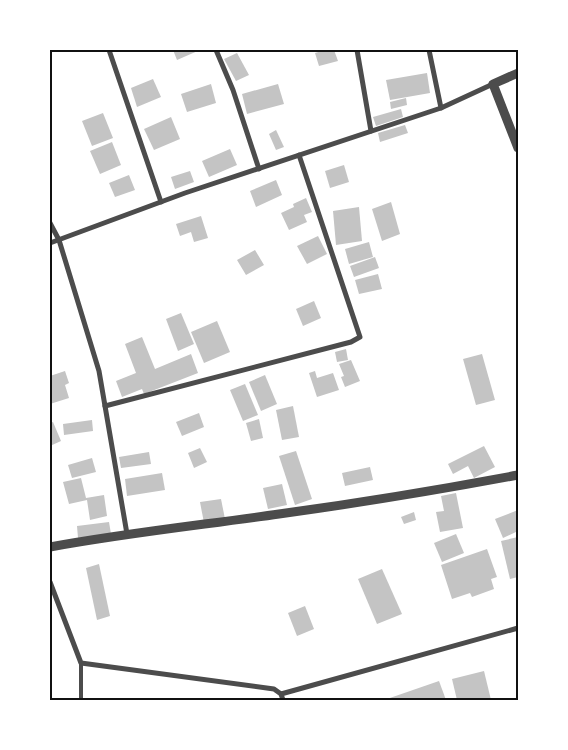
<svg xmlns="http://www.w3.org/2000/svg" width="568" height="750" font-family="'Varela Round',sans-serif">
	<rect width="100%" height="100%" fill="#fff"/>
	<g fill="#c4c4c4">
		<polygon points="173,50 200,50 177,60"/>
		<polygon points="325,50 334,50 338,61 319,66 315,53"/>
		<polygon points="237,53 249,75 236,81 224,59"/>
		<polygon points="427,73 430,93 390,100 386,80"/>
		<polygon points="153,79 161,97 137,107 131,88"/>
		<polygon points="211,84 216,103 187,112 181,94"/>
		<polygon points="278,84 284,104 247,114 242,94"/>
		<polygon points="406,98 407,105 391,109 390,102"/>
		<polygon points="401,109 403,117 376,126 373,117"/>
		<polygon points="103,113 113,138 92,146 82,121"/>
		<polygon points="171,117 180,139 154,150 144,129"/>
		<polygon points="405,125 408,133 380,142 378,133"/>
		<polygon points="276,130 284,147 276,150 269,134"/>
		<polygon points="112,142 121,165 100,174 90,151"/>
		<polygon points="230,149 237,165 209,177 202,161"/>
		<polygon points="344,165 349,182 330,188 325,171"/>
		<polygon points="190,171 194,182 175,189 171,177"/>
		<polygon points="129,175 135,190 115,197 109,183"/>
		<polygon points="276,180 282,195 256,207 250,191"/>
		<polygon points="306,198 312,212 304,215 307,222 289,230 281,213 294,207 293,204"/>
		<polygon points="391,202 400,234 382,241 372,209"/>
		<polygon points="359,207 362,241 336,245 333,211"/>
		<polygon points="201,216 208,238 194,242 191,232 180,236 176,224"/>
		<polygon points="318,236 327,254 307,264 297,246"/>
		<polygon points="369,242 373,257 349,264 345,249"/>
		<polygon points="255,250 264,265 246,275 237,260"/>
		<polygon points="375,257 379,268 354,277 350,266"/>
		<polygon points="378,274 382,289 359,294 355,280"/>
		<polygon points="314,301 321,318 303,326 296,309"/>
		<polygon points="181,313 194,344 178,351 166,319"/>
		<polygon points="217,321 230,352 204,363 191,332"/>
		<polygon points="142,337 155,369 191,354 198,373 144,394 142,389 122,397 116,381 136,373 125,344"/>
		<polygon points="346,349 348,360 337,362 335,352"/>
		<polygon points="482,354 495,400 476,405 463,359"/>
		<polygon points="351,360 360,381 345,387 341,377 344,376 339,364"/>
		<polygon points="65,371 69,383 65,385 69,398 50,404 50,376"/>
		<polygon points="315,371 317,378 333,373 339,390 317,397 309,373"/>
		<polygon points="265,375 277,404 261,411 249,382"/>
		<polygon points="245,384 258,415 243,421 230,390"/>
		<polygon points="293,406 299,437 282,440 276,410"/>
		<polygon points="199,413 204,427 182,436 176,422"/>
		<polygon points="259,419 263,438 251,441 246,423"/>
		<polygon points="92,420 93,431 64,435 63,424"/>
		<polygon points="53,422 61,441 50,446 50,423"/>
		<polygon points="484,446 495,467 474,478 468,466 453,474 448,464"/>
		<polygon points="200,448 207,462 194,468 188,453"/>
		<polygon points="296,451 312,499 295,505 279,456"/>
		<polygon points="149,452 151,464 121,468 119,457"/>
		<polygon points="92,458 96,472 72,478 68,465"/>
		<polygon points="370,467 373,480 345,486 342,473"/>
		<polygon points="162,473 165,490 127,496 125,479"/>
		<polygon points="81,478 86,498 104,495 107,516 90,520 87,500 69,504 63,482"/>
		<polygon points="282,484 287,505 268,509 263,488"/>
		<polygon points="456,493 463,528 440,532 436,512 444,511 441,496"/>
		<polygon points="221,499 225,519 204,523 200,502"/>
		<polygon points="518,510 518,531 503,538 495,519"/>
		<polygon points="414,512 416,520 404,524 401,517"/>
		<polygon points="109,522 111,534 78,538 77,526"/>
		<polygon points="456,534 464,553 442,562 434,543"/>
		<polygon points="518,537 518,577 510,579 501,541"/>
		<polygon points="487,549 497,577 491,579 494,589 472,597 470,593 452,599 441,565"/>
		<polygon points="99,564 110,616 97,620 86,568"/>
		<polygon points="382,569 402,614 377,624 358,579"/>
		<polygon points="305,606 314,629 297,636 288,613"/>
		<polygon points="484,671 491,700 457,700 452,679"/>
		<polygon points="439,681 446,700 384,700"/>
	</g>
	<g fill="none" stroke-linecap="round" stroke-linejoin="round">
		<polyline stroke="#4c4c4c" stroke-width="4" points="81,663 81,700"/>
		<g stroke="#4c4c4c" stroke-width="5">
			<polyline points="109,50 161,202"/>
			<polyline points="216,50 233,90 259,169"/>
			<polyline points="357,50 371,131"/>
			<polyline points="429,50 441,108"/>
			<polyline points="50,223 59,240 99,371 127,534"/>
			<polyline points="50,243 185,193 441,108 493,84"/>
			<polyline points="105,406 351,342 360,337 299,155"/>
			<polyline points="50,582 81,663 274,689 281,694 283,700"/>
			<polyline points="281,694 518,628"/>
		</g>
		<g stroke="#4c4c4c" stroke-width="9">
			<polyline points="518,73 493,84 518,148"/>
			<path d="M50 547C126 533 202 525 279 514 359 503 438 490 518 475"/>
		</g>
	</g>
	<rect width="568" height="750" fill="none" stroke="#ffffff" stroke-width="102"/>
	<rect x="51" y="51" width="466" height="648" fill="none" stroke="#111" stroke-width="2"/>
</svg>
